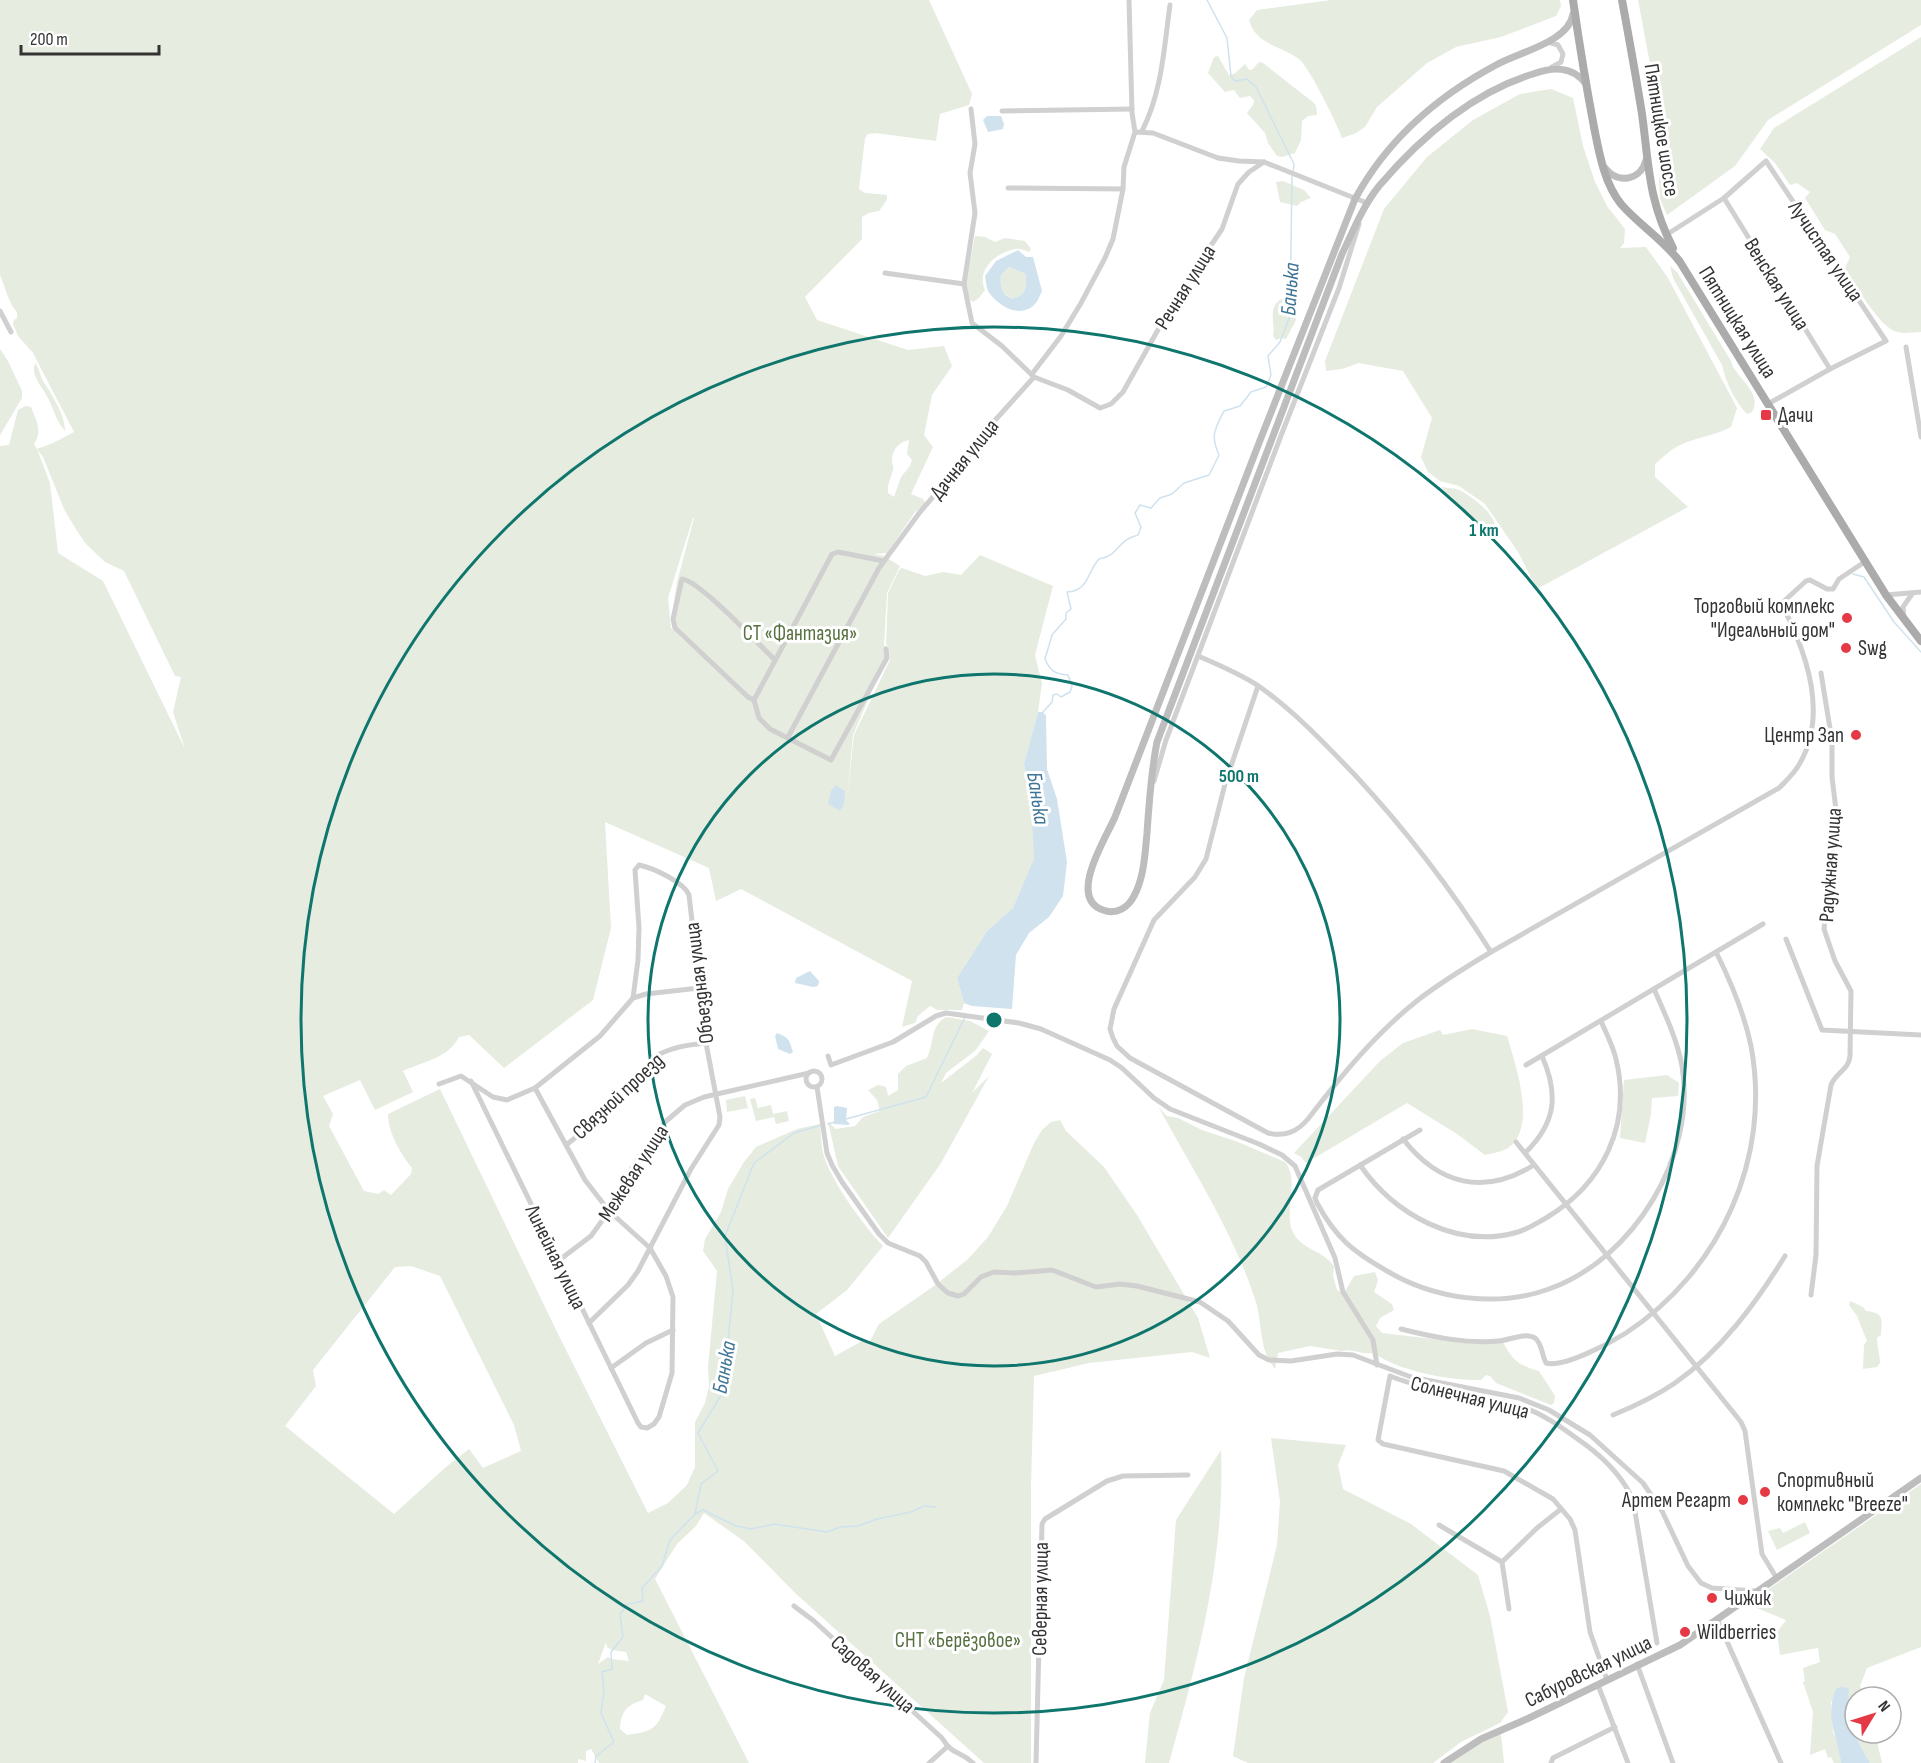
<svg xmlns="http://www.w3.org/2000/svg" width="1921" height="1763" font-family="'Sofia Sans Condensed',sans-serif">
	<rect width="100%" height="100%" fill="#fff"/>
	<g fill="#e6ecdf" fill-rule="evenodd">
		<path d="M0 0H929L972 94 969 105 940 114 936 141 875 133 868 134 865 138 859 189 865 193 887 195V200L879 211 869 213 862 217V239L805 297 817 320 908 350 944 346 952 366 932 395 924 435 933 447 911 494 923 499 926 504 915 512 887 553 874 554 884 556 900 566 887 593 884 645 889 649 886 644 888 593 899 570 902 568 925 576 943 572 961 575 980 555 1053 586 1035 655 1042 683 1038 712 1024 764 1032 816 1035 858 1013 908 987 931 957 978 964 1003 962 1010H937L930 1006 918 1016 915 1023 902 1027 912 981 741 889 716 901 709 868 605 822 611 928 593 1000 504 1068 469 1035 459 1037C448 1058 423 1062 403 1071L413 1092 375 1110 360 1080 323 1096 333 1114 329 1126 364 1191 378 1194 384 1190 391 1195 411 1174 412 1168C401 1154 388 1133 388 1114L440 1089 558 1334 648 1513 668 1503 687 1485 695 1467V1422L705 1403 709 1386 708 1367 717 1271 703 1251 705 1239 721 1212 728 1189 744 1162 756 1147 797 1129 820 1124C821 1135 821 1146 824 1156 831 1181 864 1226 883 1246L847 1290 816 1314 835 1356 862 1341 869 1343 879 1324 934 1286 968 1259 988 1237 1007 1206 1034 1143 1042 1130 1051 1122 1060 1120 1066 1131 1104 1167 1137 1215 1198 1318 1210 1358 1192 1352 1089 1363 1034 1376 1031 1485V1763H984L794 1592 745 1542 704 1513 696 1526 677 1544 655 1579 749 1763H599L591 1749 586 1751V1761L578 1759V1763H0V446L9 445 18 410 26 406 31 407C36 420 43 431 34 444L37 449 53 443 74 432 33 353 18 336 13 324 14 320 17 318V312C9 305 5 286 0 275ZM909 440 907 454 912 460 910 466 901 477 894 497 888 493C887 482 891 479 893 470 894 467 892 464 892 460 892 450 899 442 909 440ZM37 449 43 457 64 509 77 531 86 544 105 562 124 571 175 676 181 677 173 712 185 749 103 581 58 553 50 483ZM693 518H694L677 582 671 620 698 653 671 628 668 598ZM889 651 890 660 854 735 847 799 853 735ZM411 1266 440 1276 514 1425 521 1451 483 1468 469 1449 446 1467 394 1514 285 1426 316 1386 313 1370 395 1267ZM606 1642 607 1647 612 1650 626 1652 629 1661 611 1659 608 1657 598 1664ZM645 1694 666 1706C656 1730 653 1731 627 1735L620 1729C621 1712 626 1705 643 1700Z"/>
		<path d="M1331 0H1560L1561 6 1556 16 1501 37 1456 47 1427 63 1377 107 1365 127 1356 133 1342 138C1338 125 1308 65 1299 59 1281 46 1255 44 1249 20L1257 10Z"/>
		<polygon points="1638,0 1921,0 1921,25 1768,120 1735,166 1667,215 1660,199 1659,179 1661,157 1660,117"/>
		<path d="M1921 37V332C1913 332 1904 334 1897 332 1879 327 1855 284 1845 268L1850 257 1835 234 1825 230 1805 198 1810 192 1797 183 1790 185 1775 163 1760 149 1774 128Z"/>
		<polygon points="1218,56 1229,75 1234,74 1245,64 1249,70 1253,69 1259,62 1263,63 1314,103 1316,106 1317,115 1308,116 1302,121 1301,140 1295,153 1282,157 1277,156 1268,143 1265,133 1247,113 1253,105 1254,100 1250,96 1240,98 1234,90 1225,92 1208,73 1214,57"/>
		<path d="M1551 89 1573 98 1583 146 1595 182 1607 206 1625 229 1624 243 1620 248 1646 247 1668 278 1737 408 1731 427C1713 437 1691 437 1673 449 1667 453 1661 459 1655 464V477L1688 507 1537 589 1518 552 1485 504 1459 486 1440 481 1428 472 1421 457 1432 418 1403 371 1359 363 1342 369 1326 371 1325 361 1384 209 1427 157 1473 120 1520 94Z"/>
		<polygon points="1283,181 1304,190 1311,198 1301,202 1297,206 1280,202 1276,182"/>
		<path d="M975 236 985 237 995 242 1005 238 1025 241 1031 249 1029 252C1024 250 1019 248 1015 249 995 253 976 270 985 290L979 298 973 302 970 300 966 283Z"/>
		<path d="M1670 266 1677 272 1731 361C1733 375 1764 393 1752 412L1747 414C1735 401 1726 383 1722 365L1673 278Z"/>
		<path d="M1009 267 1026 274C1026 288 1027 294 1013 299 1001 293 1000 287 1001 275Z"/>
		<path d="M1283 298 1296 314V320L1286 339 1281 338 1276 340 1273 336C1276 322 1266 307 1283 298Z"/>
		<polygon points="0,349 8,361 22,391 22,398 0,435"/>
		<path d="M35 363C39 368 40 375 43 381 52 395 65 414 65 431 55 420 53 405 45 393 40 384 31 375 35 363Z"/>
		<path d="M1441 487C1448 488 1456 488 1461 491 1474 498 1497 515 1496 531 1476 533 1454 501 1441 487Z"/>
		<path d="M946 1017 970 1021 989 1031 976 1050 946 1073 941 1083 977 1055 983 1048 992 1054 972 1093 989 1076 941 1163 888 1238 838 1166 828 1122 836 1129 855 1126 863 1117 880 1111 877 1100 868 1090 878 1085 886 1087 888 1096 898 1090V1074L906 1066 927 1058C935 1042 929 1027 946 1017Z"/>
		<path d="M1472 1029 1507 1036C1515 1063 1538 1128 1508 1148 1502 1152 1492 1153 1485 1155L1457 1134 1407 1103 1306 1163 1301 1157 1294 1153 1380 1061 1403 1043 1440 1030 1443 1035Z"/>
		<polygon points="1667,1075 1679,1083 1678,1096 1652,1098 1651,1114 1645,1143 1620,1138 1624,1080"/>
		<polygon points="745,1096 748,1108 727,1112 726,1100"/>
		<polygon points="755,1098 758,1108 771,1105 773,1114 787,1111 789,1121 776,1124 774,1117 756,1121 750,1099"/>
		<path d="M1159 1108 1167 1116 1178 1118 1202 1130 1238 1142 1285 1162C1300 1181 1284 1210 1292 1230 1300 1250 1323 1250 1334 1266L1333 1276 1337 1290 1344 1293 1354 1276 1375 1272 1378 1280 1374 1292 1392 1304 1394 1310 1380 1318 1376 1326 1382 1333 1476 1344 1503 1342C1513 1361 1518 1365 1539 1371L1555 1396 1554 1403 1551 1405 1496 1383 1490 1376 1486 1375 1481 1380C1451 1381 1398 1371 1374 1353 1362 1355 1351 1348 1342 1351L1310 1346 1278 1353 1275 1369C1258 1349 1263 1322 1255 1299 1233 1232 1193 1170 1159 1108Z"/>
		<path d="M1850 1301 1863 1307 1866 1311C1884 1313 1882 1318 1881 1335L1877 1338C1877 1346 1880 1355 1880 1363L1877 1367 1863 1369 1864 1345 1867 1341 1857 1316 1849 1305Z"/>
		<polygon points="1271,1438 1346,1445 1338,1465 1343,1489 1411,1524 1478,1575 1490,1616 1508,1712 1500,1723 1461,1742 1433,1763 1248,1763 1233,1756 1244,1678 1277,1545 1280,1501"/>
		<path d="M1221 1450C1225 1559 1198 1659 1169 1763H1145L1150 1713 1164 1680 1176 1520Z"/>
		<polygon points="1921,1484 1921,1647 1867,1668 1860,1686 1864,1697 1855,1697 1855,1733 1848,1705 1849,1688 1831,1702 1833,1732 1839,1746 1841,1763 1834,1763 1831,1757 1828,1758 1825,1749 1810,1755 1813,1712 1803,1682 1805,1681 1803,1668 1820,1662 1818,1648 1780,1655 1777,1632 1786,1620 1747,1604"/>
		<polygon points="1805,1522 1810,1533 1777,1550 1768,1531 1780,1528 1783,1533"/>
		<polygon points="1855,1733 1875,1733 1882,1763 1870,1763 1862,1751"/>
		<polygon points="1501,1734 1504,1763 1450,1763 1482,1742"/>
	</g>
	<g fill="#cfe2ee" fill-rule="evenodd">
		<polygon points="987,116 1001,116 1004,124 1003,129 988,132 983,120"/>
		<path d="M1018 250 1026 257H1033L1042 291C1040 295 1038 301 1035 304 1021 319 1000 307 990 294 986 289 986 281 985 276L996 261ZM1009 267 1026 274C1026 288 1027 294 1013 299 1001 294 1000 287 1001 275Z"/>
		<polygon points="1038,712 1043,712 1046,716 1047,769 1057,799 1067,862 1063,896 1049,917 1029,933 1016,955 1012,1009 972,1006 964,1003 957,978 987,931 1013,908 1034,859 1032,816 1024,764"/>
		<polygon points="836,785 845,791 844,804 840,811 828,804 831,791"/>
		<polygon points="810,971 819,981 818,986 813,987 795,983 796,978"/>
		<path d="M777 1033C789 1038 789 1039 793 1052L790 1054 778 1049 775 1036Z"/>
		<polygon points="837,1106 847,1108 846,1120 850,1124 848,1125 834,1124 834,1107"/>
		<path d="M1841 1687 1849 1688C1847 1715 1855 1740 1870 1763H1841C1838 1735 1824 1718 1836 1689Z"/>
	</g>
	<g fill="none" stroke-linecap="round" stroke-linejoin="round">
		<g stroke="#cfe2ee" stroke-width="1.5">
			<polyline points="1207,0 1227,38 1231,76 1235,81 1247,79 1256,87 1294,164 1293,172"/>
			<polyline points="1853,574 1864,577 1894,622 1921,652"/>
			<path d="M1043 712 1052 702 1053 695 1057 694 1061 697 1070 692 1072 686 1068 675C1055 674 1050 671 1045 659L1052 635 1066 619V613L1071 609 1067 592C1089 591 1087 572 1099 559 1121 555 1115 541 1138 535L1141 527 1135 513 1140 505 1151 508 1160 498 1172 494 1184 483 1209 475 1219 455C1210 435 1215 429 1224 411L1240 406 1251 392 1266 387 1271 375 1268 356 1280 342 1290 316 1292 176"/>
			<polyline points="846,1119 926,1097 965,1017"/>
			<polyline points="828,1124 835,1122"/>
			<polyline points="695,1514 703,1510 736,1526 751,1529 774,1524 827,1532 840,1527 858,1526 877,1519 911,1512 924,1506 936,1507"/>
			<polyline points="595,1763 596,1756 614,1742 601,1713 604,1691 602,1672 612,1669 611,1652 623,1637 620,1614 628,1604 643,1601 642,1588 662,1566 670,1540 695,1514 701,1484 718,1471 698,1433 723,1392 733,1291 725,1236 754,1163 794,1133 822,1125"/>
		</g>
		<g stroke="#d0d0d0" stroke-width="5">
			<polyline points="1548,42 1558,45 1563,54 1561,62 1552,67"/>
			<polyline points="971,109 975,144 970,173 975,213 964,284 972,323 1002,346 1034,377 1068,390 1100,408 1111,404 1123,392 1177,296 1222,229 1238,184 1249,172 1264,162"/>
			<polyline points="1002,111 1132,109"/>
			<path d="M1142 131C1162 92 1164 48 1170 5"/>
			<polyline points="1135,132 1153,133 1218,158 1239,161 1264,162 1367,203"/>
			<polyline points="1008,188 1123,189"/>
			<polyline points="1724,198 1830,369"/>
			<polyline points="1666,235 1724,198 1766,161 1886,341 1830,369 1768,404"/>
			<polyline points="885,273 964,284"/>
			<polyline points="0,311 11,332"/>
			<polyline points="1906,347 1921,437"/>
			<polyline points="1032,374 1061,336 1081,303 1105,258 1113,239 1123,189 1124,167 1135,132 1132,113 1129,0"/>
			<polyline points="884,561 838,552 832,554 754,700 759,718 770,729 831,760 887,658 886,649"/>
			<polyline points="1886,595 1921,592"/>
			<polyline points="1904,618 1903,607 1912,594"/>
			<path d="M1198 656C1219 665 1241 674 1260 687 1295 712 1324 743 1354 774 1406 830 1450 887 1491 952"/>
			<path d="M1258 686 1225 784 1206 859 1195 877 1154 920 1114 1009 1110 1029 1113 1038 1117 1046 1130 1058 1268 1133C1285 1137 1297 1132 1308 1119 1341 1076 1375 1034 1418 1000 1441 982 1466 967 1491 952L1779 788C1787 780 1795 773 1800 763 1828 714 1806 651 1782 605V603L1806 581 1810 580 1827 589H1833L1839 579 1866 561"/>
			<path d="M754 700 748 697 675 628 673 619 682 579C700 581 758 644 775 660"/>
			<polyline points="788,737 879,568 920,512 970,454 989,427 1034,377"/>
			<polyline points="1154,781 1166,740 1282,433 1339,288 1359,224"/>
			<polyline points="1786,939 1822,1030 1921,1035"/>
			<polyline points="828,1056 831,1065 893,1042 936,1016 946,1013 1019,1023 1041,1029 1110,1060 1122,1068 1154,1098 1170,1109 1259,1144 1282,1155 1295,1166 1335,1258 1343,1292 1373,1340 1377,1365"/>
			<polyline points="1526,1065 1763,924"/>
			<circle cx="814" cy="1079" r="8"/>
			<polyline points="471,1081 638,1423 641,1427 647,1428 654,1424 659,1417 672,1373 673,1297 666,1276 650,1248 609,1211 585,1180 535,1088"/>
			<polyline points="439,1084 461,1076 493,1097 507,1100 535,1088 600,1036 633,998 646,994 699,988"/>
			<polyline points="817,1087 827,1153 832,1165 842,1182 879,1234 888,1243 920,1256 926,1262 938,1284 948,1293 958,1296 964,1294 981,1277 994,1272 1015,1273 1052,1270 1096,1287 1120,1284 1137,1286 1200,1302 1228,1321 1259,1355 1269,1360 1291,1361 1337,1354 1353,1355 1411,1377 1519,1398 1549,1410 1590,1435 1643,1483 1662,1511 1688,1566 1701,1583 1712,1588 1755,1591"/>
			<path d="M1420 1130 1318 1190 1315 1198 1317 1203C1336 1238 1352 1251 1387 1271 1434 1299 1497 1308 1549 1289 1634 1259 1697 1155 1682 1066 1677 1039 1665 1014 1654 989"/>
			<path d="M1403 1139C1439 1185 1484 1196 1534 1165"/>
			<polyline points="1516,1142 1741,1422 1745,1431 1762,1554 1776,1577"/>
			<path d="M566 1145 580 1134 656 1056C672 1047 687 1045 706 1043"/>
			<path d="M1525 1153C1556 1123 1559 1095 1542 1056"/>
			<path d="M1360 1165C1394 1214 1457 1250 1518 1232 1528 1229 1537 1223 1546 1218 1603 1184 1632 1125 1616 1059 1613 1046 1606 1033 1601 1021"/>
			<polyline points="558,1261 591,1236 609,1211 627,1176 641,1154 665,1122 685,1105 704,1097 809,1073"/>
			<path d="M1811 1295 1816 1255 1817 1166 1831 1085C1836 1072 1849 1070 1850 1056L1851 991 1835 961 1824 929 1836 810 1832 777V741L1821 673"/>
			<path d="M589 1323 628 1285 638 1271 691 1169 719 1125 720 1117 706 1043 689 895C684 882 653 868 639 865L635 870 639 928 638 960 633 998"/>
			<path d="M1401 1329C1433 1337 1466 1344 1499 1341 1509 1340 1526 1332 1535 1338 1542 1343 1542 1356 1546 1363 1564 1368 1610 1343 1626 1333 1720 1271 1772 1158 1751 1046 1744 1012 1731 982 1716 952"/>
			<polyline points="611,1368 646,1343 673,1330"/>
			<path d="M1613 1415C1635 1406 1656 1396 1675 1383 1721 1351 1756 1303 1785 1256"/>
			<polyline points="1439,1525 1502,1562"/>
			<path d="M794 1606 814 1621 942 1738C953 1756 959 1750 973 1763"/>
			<polyline points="1509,1609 1502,1562 1537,1528 1561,1509"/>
			<polyline points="1717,1619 1781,1763"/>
			<polyline points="1637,1664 1673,1763"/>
			<path d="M1607 1680 1590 1632 1575 1530 1570 1519 1553 1499 1504 1471 1383 1444 1378 1440 1390 1376C1432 1393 1477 1393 1519 1406 1545 1414 1565 1430 1586 1445 1606 1460 1623 1477 1633 1500L1657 1643"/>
			<polyline points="1598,1685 1628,1763"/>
			<polyline points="929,1763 947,1747"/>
			<polyline points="1036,1763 1042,1524 1045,1519 1107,1481 1123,1476 1188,1475"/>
			<polyline points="1551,1763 1553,1758 1615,1727"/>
		</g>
		<g stroke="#bdbdbd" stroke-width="7">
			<path d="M1573 14C1569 42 1519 52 1496 65 1438 96 1387 140 1355 199L1259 443 1115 817C1106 838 1067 898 1103 910 1116 915 1128 908 1134 896 1144 878 1145 854 1147 833 1149 803 1151 772 1157 742L1342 254C1353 231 1363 206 1379 186 1421 137 1471 93 1533 74 1552 67 1572 65 1586 84"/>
			<path d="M1605 168C1618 185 1641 180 1646 160"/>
			<polyline points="1444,1763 1481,1739 1529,1718 1680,1645 1921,1478"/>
		</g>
		<g stroke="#ababab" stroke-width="8">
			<path d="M1573 0C1579 42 1586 85 1594 127 1599 152 1604 183 1621 204 1639 225 1663 239 1680 262L1886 595 1921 641"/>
			<path d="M1622 0C1629 38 1636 76 1642 114 1649 165 1648 200 1673 248"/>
		</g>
	</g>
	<g fill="none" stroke="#0f766e" stroke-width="3">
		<circle cx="994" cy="1020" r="346"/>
		<circle cx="994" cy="1020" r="693"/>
	</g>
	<g fill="#e63946" stroke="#fff" stroke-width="2">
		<rect x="1760" y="409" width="12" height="12" rx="3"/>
		<circle cx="1847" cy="618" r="6"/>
		<circle cx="1846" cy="648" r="6"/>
		<circle cx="1856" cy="735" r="6"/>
		<circle cx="1765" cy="1492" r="6"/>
		<circle cx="1743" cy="1500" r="6"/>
		<circle cx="1712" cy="1598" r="6"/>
		<circle cx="1685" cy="1632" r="6"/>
	</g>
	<g text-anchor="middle" stroke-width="6" stroke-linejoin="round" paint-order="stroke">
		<g font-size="21" fill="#333" stroke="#fff">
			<text transform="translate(1662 130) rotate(81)" y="7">Пятницкое шоссе</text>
			<text transform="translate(1826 251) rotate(56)" y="7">Лучистая улица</text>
			<text transform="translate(1777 284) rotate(58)" y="7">Венская улица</text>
			<text transform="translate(1185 287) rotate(-58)" y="7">Речная улица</text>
			<text transform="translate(1738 322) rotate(58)" y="7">Пятницкая улица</text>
			<text transform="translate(964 459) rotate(-51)" y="7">Дачная улица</text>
			<text transform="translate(1830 865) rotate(-86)" y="7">Радужная улица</text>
			<text transform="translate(699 983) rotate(-97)" y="7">Объездная улица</text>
			<text transform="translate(618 1096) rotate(-43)" y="7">Связной проезд</text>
			<text transform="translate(633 1173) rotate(-57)" y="7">Межевая улица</text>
			<text transform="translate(556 1257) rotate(64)" y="7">Линейная улица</text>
			<text transform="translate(1470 1397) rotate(14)" y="7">Солнечная улица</text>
			<text transform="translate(1040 1599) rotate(-89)" y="7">Северная улица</text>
			<text transform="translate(1588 1671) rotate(-26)" y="7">Сабуровская улица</text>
			<text transform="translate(873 1674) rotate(42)" y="7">Садовая улица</text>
		</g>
		<g font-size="21" fill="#333" stroke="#fff" text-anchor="start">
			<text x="1778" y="422">Дачи</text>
			<text x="1835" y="613" text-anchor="end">Торговый комплекс<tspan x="1835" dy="24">"Идеальный дом"</tspan></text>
			<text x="1858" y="655">Swg</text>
			<text x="1844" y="742" text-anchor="end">Центр Зап</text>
			<text x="1777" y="1487">Спортивный<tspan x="1777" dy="24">комплекс "Breeze"</tspan></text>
			<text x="1731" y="1507" text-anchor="end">Артем Регарт</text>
			<text x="1724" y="1605">Чижик</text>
			<text x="1697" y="1639">Wildberries</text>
		</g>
		<g font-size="21" fill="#56703f" stroke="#fff">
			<text x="800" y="640">СТ «Фантазия»</text>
			<text x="958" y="1647">СНТ «Берёзовое»</text>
		</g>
		<g font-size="22" font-style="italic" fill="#3f7597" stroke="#fff">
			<text transform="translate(1289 289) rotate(-86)" y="8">Банька</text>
			<text transform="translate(1039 798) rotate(81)" y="8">Банька</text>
			<text transform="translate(723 1367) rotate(-80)" y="8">Банька</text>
		</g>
	</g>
	<circle cx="994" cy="1020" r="9" fill="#0f766e" stroke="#fff" stroke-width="3"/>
	<g font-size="18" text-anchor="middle" font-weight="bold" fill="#0f766e" stroke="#fff" stroke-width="6" stroke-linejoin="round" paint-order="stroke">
		<text x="1484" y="536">1 km</text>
		<text x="1239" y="782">500 m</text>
	</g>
	<g transform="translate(1873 1715) rotate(52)"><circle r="28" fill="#ffffff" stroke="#adadad" stroke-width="1.5"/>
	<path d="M0-4.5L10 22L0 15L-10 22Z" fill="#e63946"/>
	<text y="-9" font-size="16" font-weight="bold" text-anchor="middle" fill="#333333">N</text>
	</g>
	<path d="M21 45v9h138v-9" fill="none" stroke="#333333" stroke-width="3"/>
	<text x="30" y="45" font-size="18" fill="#333333" stroke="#ffffff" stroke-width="4.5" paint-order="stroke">200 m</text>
</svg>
